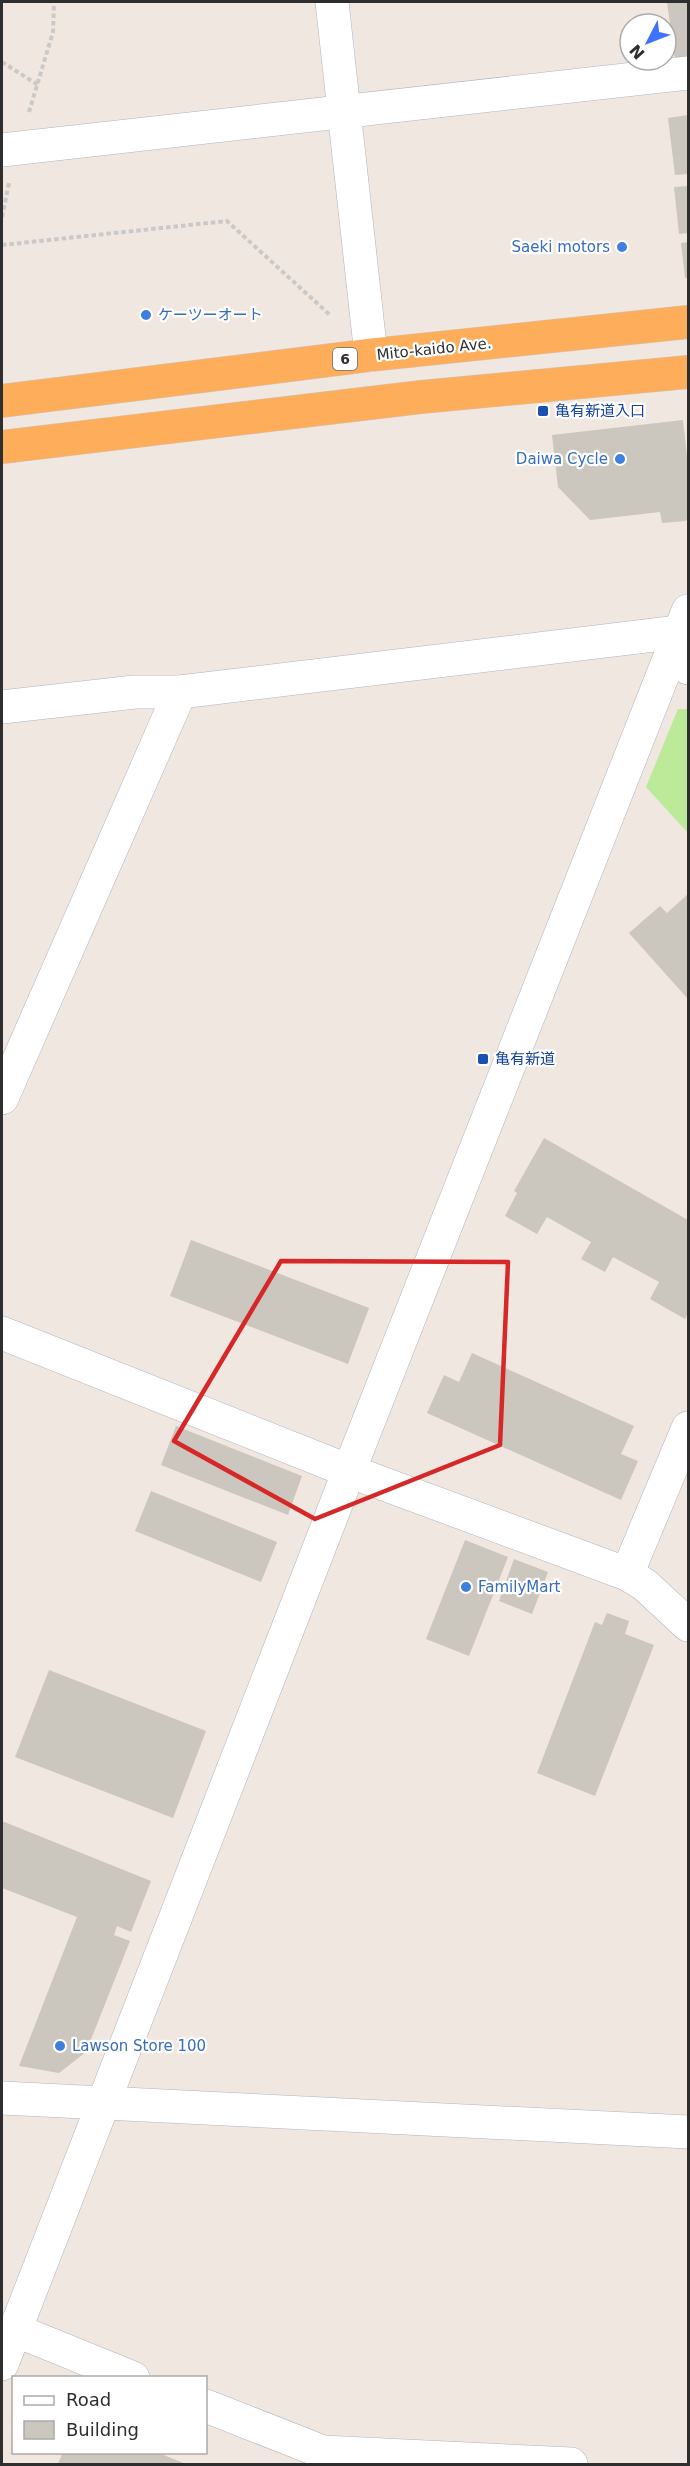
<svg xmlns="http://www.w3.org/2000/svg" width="690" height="2466" font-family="'DejaVu Sans','Noto Sans JP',sans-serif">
	<rect width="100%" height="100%" fill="#f0e7e0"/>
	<polygon fill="#bcea98" points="678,709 688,709 688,833 646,787"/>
	<g fill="#cbc6be">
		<polygon points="667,2 688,2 688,58 675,59"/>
		<polygon points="688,115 688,174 675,175 668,118"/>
		<polygon points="688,186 688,233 679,234 674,187"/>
		<polygon points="688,242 688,278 685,278 681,243"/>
		<polygon points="683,420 688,466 688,517 686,521 662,523 660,512 590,520 558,487 552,435"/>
		<polygon points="688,894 688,999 629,933 660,906 667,913"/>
		<polygon points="544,1138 688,1220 688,1313 685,1319 650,1299 659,1282 613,1257 605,1272 581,1259 591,1242 547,1217 537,1234 505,1216 517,1193 514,1191"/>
		<polygon points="191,1240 369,1308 348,1364 170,1296"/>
		<polygon points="472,1353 634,1426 621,1454 638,1461 621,1500 427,1413 444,1375 459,1382"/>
		<polygon points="176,1426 302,1476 288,1515 161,1465"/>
		<polygon points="151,1491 277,1542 261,1582 135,1531"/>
		<polygon points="465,1540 508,1557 469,1656 426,1639"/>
		<polygon points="514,1559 548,1572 532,1614 499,1601"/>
		<polygon points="607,1613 629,1621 625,1634 654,1645 595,1796 537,1773 595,1622 602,1625"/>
		<polygon points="49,1670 206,1731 173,1818 15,1757"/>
		<polygon points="2,1821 151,1881 131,1932 117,1926 114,1935 130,1941 86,2052 59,2073 19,2066 77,1917 2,1888"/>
		<polygon points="63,2452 156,2452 186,2464 58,2464"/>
	</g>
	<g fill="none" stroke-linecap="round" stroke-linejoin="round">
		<g stroke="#b0b4be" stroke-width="34">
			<g id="minor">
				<polyline points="332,2 371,355"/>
				<polyline points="2,150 688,73"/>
				<polyline points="672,651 688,668"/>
				<polyline points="2,707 135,692 180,692"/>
				<polyline points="2,1333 349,1471 627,1574 645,1585 688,1625"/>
				<polyline points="627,1574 688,1428"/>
				<polyline points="15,2330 133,2378"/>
				<polyline points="206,2406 323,2452 571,2464"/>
			</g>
		</g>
		<g stroke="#b0b4be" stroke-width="34">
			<g id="tertiary">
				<polyline points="2,1098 180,692 679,632"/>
				<polyline points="2,2098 688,2132"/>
				<polyline points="2,2364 349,1471 688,611"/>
			</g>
		</g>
		<g stroke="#c9c9c9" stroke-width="34">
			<g id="trunk">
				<polyline points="2,401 371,355 688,322"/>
				<polyline points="2,447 421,397 688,372"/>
			</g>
		</g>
		<g stroke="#c9c9c9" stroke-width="4" stroke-dasharray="4.5 3" stroke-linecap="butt">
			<polyline points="2,62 38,85"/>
			<polyline points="29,112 53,32 54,2"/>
			<polyline points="2,217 9,183"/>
			<polyline points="2,245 227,221 330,315"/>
		</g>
		<use href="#minor" stroke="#fff" stroke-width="33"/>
		<use href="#tertiary" stroke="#fff" stroke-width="33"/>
		<use href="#trunk" stroke="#feae5a" stroke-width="33"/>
	</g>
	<path fill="none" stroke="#d62828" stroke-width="4.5" stroke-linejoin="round" d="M281 1261 508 1262 500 1445 315 1519 174 1441Z"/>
	<g fill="#3f7fe0" stroke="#fff" stroke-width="2">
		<circle cx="622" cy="247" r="6"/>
		<circle cx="146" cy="315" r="6"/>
		<circle cx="620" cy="459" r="6"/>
		<circle cx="466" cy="1587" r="6"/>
		<circle cx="60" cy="2046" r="6"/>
	</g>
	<g fill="#1a4fb4" stroke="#fff" stroke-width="2">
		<rect x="537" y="405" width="12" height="12" rx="3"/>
		<rect x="477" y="1053" width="12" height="12" rx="3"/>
	</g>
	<g text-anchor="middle" stroke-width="4.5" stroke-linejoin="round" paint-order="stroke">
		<rect fill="#fff" stroke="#6d6d6d" stroke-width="1.5" x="333" y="348" width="24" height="22" rx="4.5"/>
		<g font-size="14" font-weight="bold" fill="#2e2e2e">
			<text x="345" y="364">6</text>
		</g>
		<g font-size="15" fill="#366cbe" stroke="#fff" text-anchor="start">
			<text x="610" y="252" text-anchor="end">Saeki motors</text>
			<text x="158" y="320">ケーツーオート</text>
			<text x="608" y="464" text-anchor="end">Daiwa Cycle</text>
			<text x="478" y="1592">FamilyMart</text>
			<text x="72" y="2051">Lawson Store 100</text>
		</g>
		<g font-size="15" fill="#2e2e2e" stroke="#fff">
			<text transform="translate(434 349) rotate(-6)" y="5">Mito-kaido Ave.</text>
		</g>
		<g font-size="15" fill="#164399" stroke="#fff" text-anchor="start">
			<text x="555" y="416">亀有新道入口</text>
			<text x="495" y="1064">亀有新道</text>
		</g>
	</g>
	<rect width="690" height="2466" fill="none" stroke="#2e2e2e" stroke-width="6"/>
	<rect x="12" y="2376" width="195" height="78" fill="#ffffff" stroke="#ababab" stroke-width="1.5"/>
	<rect x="24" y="2396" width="30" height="9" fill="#ffffff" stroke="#ababab" stroke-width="1.5"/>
	<text x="66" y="2406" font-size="18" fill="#2e2e2e">Road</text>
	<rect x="24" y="2421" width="30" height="18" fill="#cbc6be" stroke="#ababab" stroke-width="1.5"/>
	<text x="66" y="2436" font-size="18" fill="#2e2e2e">Building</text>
	<g transform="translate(648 42) rotate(228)"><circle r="28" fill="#ffffff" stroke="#ababab" stroke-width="1.5"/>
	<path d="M0-4.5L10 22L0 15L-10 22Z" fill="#3e73ff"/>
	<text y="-9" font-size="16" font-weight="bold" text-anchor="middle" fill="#2e2e2e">N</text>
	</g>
</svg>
